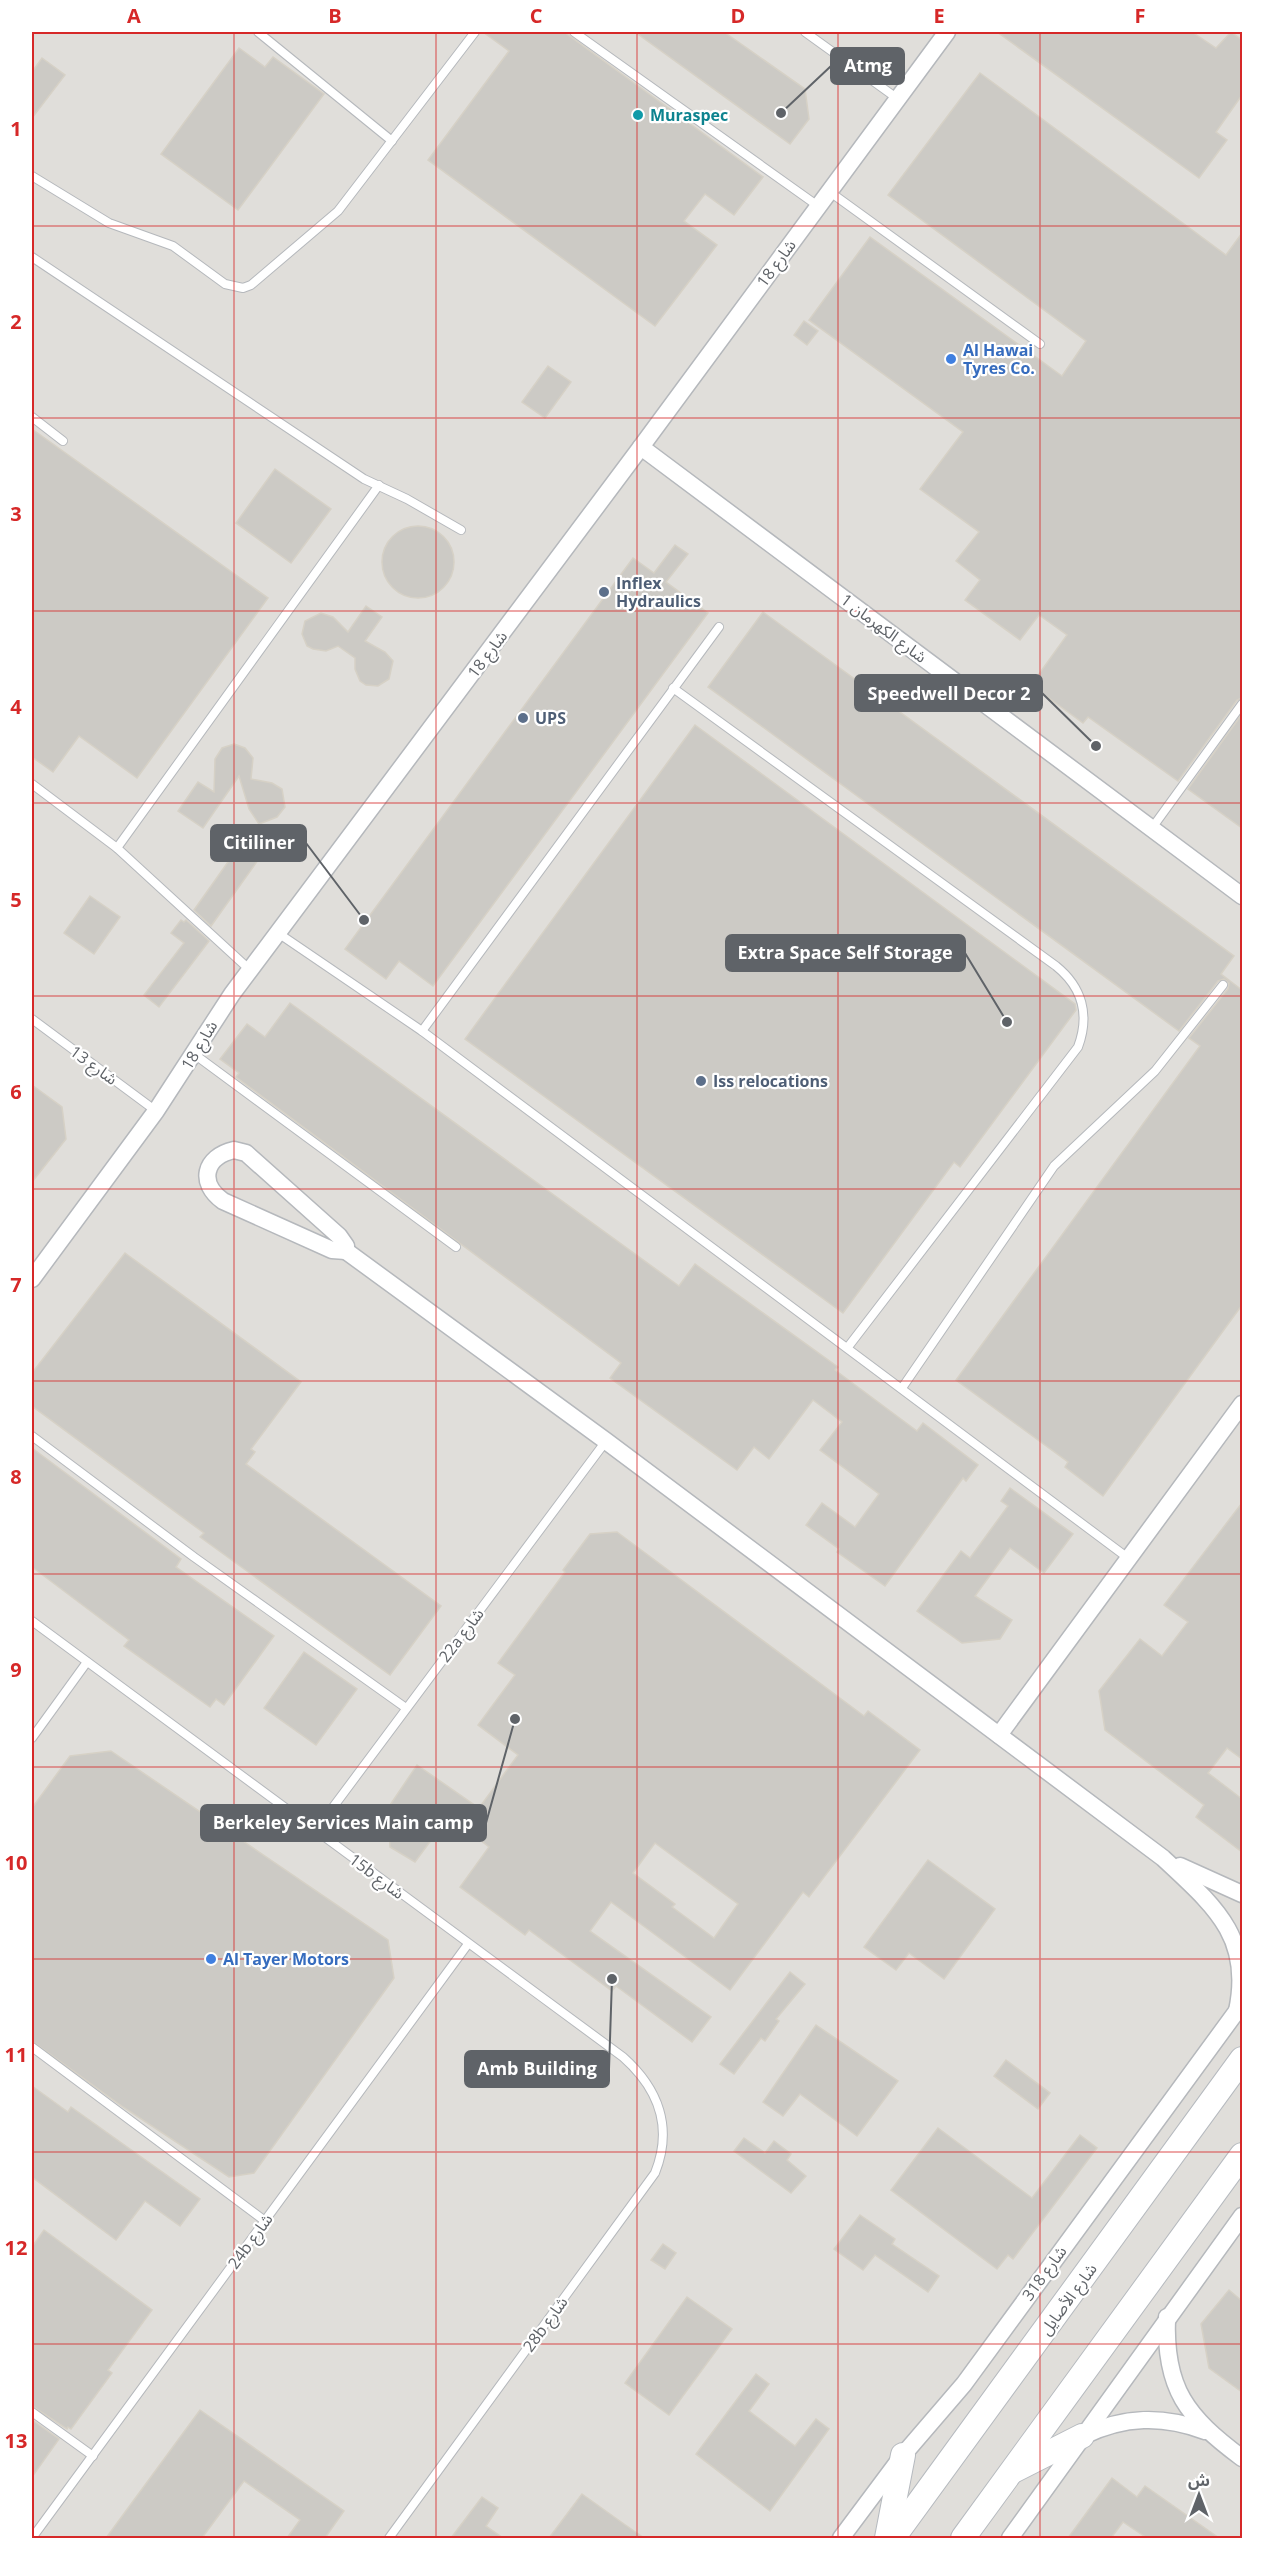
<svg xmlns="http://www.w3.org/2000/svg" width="1274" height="2570" font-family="'Open Sans','Noto Sans Arabic',sans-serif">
	<rect width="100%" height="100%" fill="#f1efe8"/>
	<rect fill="#e0deda" x="32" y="32" width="1210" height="2506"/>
	<g fill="#cccac5" stroke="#d6d1c6" stroke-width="1.5" fill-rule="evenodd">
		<polygon points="483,32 564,32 763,177 734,215 705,194 684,221 717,245 655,326 428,160 509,51"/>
		<polygon points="635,32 724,32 805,89 809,119 790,144"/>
		<polygon points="997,32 1192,32 1216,48 1231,32 1242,40 1242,95 1216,132 1227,140 1199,178"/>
		<polygon points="239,48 265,67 273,57 324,94 238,210 161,154"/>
		<polygon points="42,58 65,75 32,118 32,72"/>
		<polygon points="980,73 1226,255 1242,233 1242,698 1237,700 1178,781 1088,717 1083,723 1031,685 1067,635 1039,615 1020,640 965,600 980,580 956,561 979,532 920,489 963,432 809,320 870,237 1062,376 1086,341 888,195"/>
		<polygon points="804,321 818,331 807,345 794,335"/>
		<polygon points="548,366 571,382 545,418 522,402"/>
		<polygon points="32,429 268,598 137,778 79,736 53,772 32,757"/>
		<polygon points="275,469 331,509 291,563 236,523"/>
		<circle cx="418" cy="562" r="36"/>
		<polygon points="675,545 688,554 666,582 708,613 433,986 399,961 386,979 345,949 633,558 654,573"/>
		<polygon points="366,606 382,617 365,641 385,652 393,661 389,679 378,686 366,685 360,681 355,669 355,658 338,646 326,651 313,649 307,646 302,634 305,621 321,613 333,617 348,632"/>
		<polygon points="763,612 1234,956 1221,974 1242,990 1242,1305 1103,1496 1065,1467 1068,1462 956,1380 1200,1046 1189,1038 1228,989 1229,983 1224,979 1218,981 1179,1031 708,687"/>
		<polygon points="1242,714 1242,828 1188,789"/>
		<polygon points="695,725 1075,1004 1076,1010 960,1167 954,1162 843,1313 465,1039"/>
		<polygon points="234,744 245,748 253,758 251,779 272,783 282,789 285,807 277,817 259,824 249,809 239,776 203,828 178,811 198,782 214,792 215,759 222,748"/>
		<polygon points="252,828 271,842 211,926 194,910"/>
		<polygon points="90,896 120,917 94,954 64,933"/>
		<polygon points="181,920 184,922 186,920 209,941 159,1007 144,995 184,943 171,933"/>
		<polygon points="290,1003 679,1286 695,1264 838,1367 835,1370 917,1431 923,1423 978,1465 966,1481 963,1478 885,1586 837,1552 839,1549 806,1525 822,1503 855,1527 879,1494 820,1450 842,1422 813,1400 769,1459 754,1447 737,1470 610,1378 621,1363 236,1077 239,1073 220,1059 247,1024 265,1037"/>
		<polygon points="32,1085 62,1107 66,1139 32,1182"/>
		<polygon points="125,1253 301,1382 251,1449 255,1452 246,1464 441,1606 390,1675 200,1537 204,1533 32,1406 32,1373"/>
		<polygon points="32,1448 181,1559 176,1567 274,1636 224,1705 216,1699 210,1707 124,1646 129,1640 32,1567"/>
		<polygon points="1010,1488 1073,1534 1044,1573 1010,1548 975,1596 1012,1620 1000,1639 962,1643 917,1611 961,1551 970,1558 1008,1506 1001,1501"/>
		<polygon points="1242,1503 1242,1759 1227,1748 1208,1773 1242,1799 1242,1852 1196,1817 1204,1805 1105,1730 1099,1691 1140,1639 1162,1656 1188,1622 1164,1605"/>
		<path d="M617 1532 864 1716 868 1711 920 1750 809 1897 803 1892 730 1990 611 1902 590 1931 711 2017 692 2042 616 1986 612 1991 529 1930 525 1935 460 1887 489 1847 449 1816 415 1862 390 1847 388 1808 417 1765 479 1808 518 1755 478 1725 515 1675 498 1663 565 1572 563 1570 590 1534ZM655 1843 738 1904 714 1938 672 1907 675 1904 633 1873Z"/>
		<polygon points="304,1652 357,1689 316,1745 264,1708"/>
		<polygon points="111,1751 388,1940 394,1978 254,2173 229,2177 123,2107 32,2041 32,1808 70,1756"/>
		<polygon points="928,1860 995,1909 944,1979 909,1953 896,1970 864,1947"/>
		<polygon points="790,1972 805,1984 776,2019 779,2021 765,2041 761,2038 734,2074 720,2064"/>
		<polygon points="816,2025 898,2081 857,2136 800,2094 783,2116 763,2102"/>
		<polygon points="1006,2060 1050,2093 1038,2109 994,2076"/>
		<polygon points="32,2086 68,2112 71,2107 200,2199 180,2226 145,2201 116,2240 32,2177"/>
		<polygon points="938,2128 1032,2198 1080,2135 1097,2148 1013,2259 1008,2255 997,2269 891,2190"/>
		<polygon points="744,2138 765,2153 774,2141 791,2154 787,2160 806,2176 791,2193 734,2151"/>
		<polygon points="860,2215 895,2239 892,2244 939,2276 928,2292 875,2255 863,2270 834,2249"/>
		<polygon points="44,2230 152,2310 108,2370 112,2373 71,2429 68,2427 67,2429 32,2406 32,2247"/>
		<polygon points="663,2244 676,2253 665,2269 651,2260"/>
		<polygon points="1229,2290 1242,2301 1242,2392 1209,2368 1201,2324"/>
		<polygon points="687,2297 732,2329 669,2415 625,2383"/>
		<polygon points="756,2374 769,2384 749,2411 795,2446 816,2419 829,2429 770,2511 696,2454"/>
		<polygon points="200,2410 344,2511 325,2538 287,2538 300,2520 244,2481 202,2538 106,2538"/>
		<polygon points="32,2420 59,2439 32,2477"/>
		<polygon points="1112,2478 1137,2497 1145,2486 1219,2538 1147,2538 1123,2522 1111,2538 1068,2538"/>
		<polygon points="582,2494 624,2524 644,2538 549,2538"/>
		<polygon points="482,2497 498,2508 486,2526 503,2538 451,2538"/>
	</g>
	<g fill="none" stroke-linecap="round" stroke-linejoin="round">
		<g stroke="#b5b8bc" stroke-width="10">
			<g id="service">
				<polyline points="258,32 392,141"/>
				<polyline points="574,32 818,206"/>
				<polyline points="805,32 898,99"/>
				<polyline points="32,176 109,223 173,246 225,284 243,288 251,285 338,211 475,32"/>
				<polyline points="830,192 1040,344"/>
				<polyline points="32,257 364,479 407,499 461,530"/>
				<polyline points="32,417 63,441"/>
				<path d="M673 688 1056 966C1082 987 1090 1015 1078 1047L848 1347"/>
				<polyline points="32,784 117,848 250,970"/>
				<polyline points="1152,828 1242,704"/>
				<polyline points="117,848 379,485"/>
				<polyline points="278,933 422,1031 1128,1558"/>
				<polyline points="32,1019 156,1111"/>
				<polyline points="422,1031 719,627"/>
				<polyline points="194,1054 456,1247"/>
				<polyline points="902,1388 1054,1166 1155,1071 1223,985"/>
				<polyline points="32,1436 194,1557 406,1708"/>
				<path d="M32 1621 623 2057C659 2089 673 2128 655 2173L389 2538"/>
				<polyline points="32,1738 87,1662"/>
				<polyline points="316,1830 606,1441"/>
				<polyline points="32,2047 265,2221"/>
				<polyline points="32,2412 93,2456"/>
				<polyline points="32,2538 468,1944"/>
			</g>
		</g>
		<g stroke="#b5b8bc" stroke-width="19">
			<g id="minor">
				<polyline points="641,447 1242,896"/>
				<path d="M234 1150 246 1153 339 1236 346 1246V1251L332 1250 223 1201C198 1183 204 1157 234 1150Z"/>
				<path d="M346 1251 606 1441 1163 1858C1213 1905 1253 1936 1237 2011"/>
				<polyline points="32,1279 156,1111 232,994 641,447 947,32"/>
				<polyline points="999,1735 1242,1404"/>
				<polyline points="1180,1866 1242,1894"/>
				<path d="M1167 2317C1164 2389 1187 2417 1242 2458"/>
				<path d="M1083 2436C1124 2416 1163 2415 1205 2431"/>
				<polyline points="841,2538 903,2455 964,2384 1242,2004"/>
				<polyline points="1010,2538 1242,2216"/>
			</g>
		</g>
		<g stroke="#b6babf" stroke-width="26">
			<g id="secondary">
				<polyline points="1015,2470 1082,2436"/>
				<polyline points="887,2538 903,2455"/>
				<polyline points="893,2538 1242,2059"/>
				<polyline points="963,2538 1242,2155"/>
			</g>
		</g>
		<use href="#service" stroke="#fff" stroke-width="8"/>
		<use href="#minor" stroke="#fff" stroke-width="16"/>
		<use href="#secondary" stroke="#fff" stroke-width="24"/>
	</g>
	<path fill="none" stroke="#d62828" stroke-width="1.5" stroke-opacity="0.55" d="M234 32V2538M436 32V2538M637 32V2538M838 32V2538M1040 32V2538M32 226H1242M32 418H1242M32 611H1242M32 803H1242M32 996H1242M32 1189H1242M32 1381H1242M32 1574H1242M32 1767H1242M32 1959H1242M32 2152H1242M32 2344H1242"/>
	<circle fill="#0f9aa8" stroke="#fff" stroke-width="2" cx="638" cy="115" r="6"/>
	<g fill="#3f7fe0" stroke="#fff" stroke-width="2">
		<circle cx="951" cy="359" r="6"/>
		<circle cx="211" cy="1959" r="6"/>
	</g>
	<g fill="#5c6f8a" stroke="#fff" stroke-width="2">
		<circle cx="604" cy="592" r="6"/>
		<circle cx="523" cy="718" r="6"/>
		<circle cx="701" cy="1081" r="6"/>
	</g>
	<g text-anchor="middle" stroke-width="4.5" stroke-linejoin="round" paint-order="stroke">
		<g font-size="16" font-weight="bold" fill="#0d838f" stroke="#fff" text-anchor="start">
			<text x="650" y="121">Muraspec</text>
		</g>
		<g font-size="16" fill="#5f6368" stroke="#fff">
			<text transform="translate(776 263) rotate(-54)" y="6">شارع 18</text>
			<text transform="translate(884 628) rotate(37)" y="6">شارع الكهرمان 1</text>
			<text transform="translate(487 654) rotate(-53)" y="6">شارع 18</text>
			<text transform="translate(199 1045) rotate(-59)" y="6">شارع 18</text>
			<text transform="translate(94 1065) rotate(36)" y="6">شارع 13</text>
			<text transform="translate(461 1635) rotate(-53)" y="6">22a شارع</text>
			<text transform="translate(377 1876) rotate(37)" y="6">15b شارع</text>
			<text transform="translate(250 2241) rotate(-54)" y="6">24b شارع</text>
			<text transform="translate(1044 2273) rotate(-54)" y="6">شارع 318</text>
			<text transform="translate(1068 2299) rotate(-54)" y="6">شارع الأصايل</text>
			<text transform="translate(545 2324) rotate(-54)" y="6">28b شارع</text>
		</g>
		<g font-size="16" font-weight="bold" fill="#366cbe" stroke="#fff" text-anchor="start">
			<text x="963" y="356">Al Hawai<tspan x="963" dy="18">Tyres Co.</tspan></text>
			<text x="223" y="1965">Al Tayer Motors</text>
		</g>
		<g font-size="16" font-weight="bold" fill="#4e5e75" stroke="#fff" text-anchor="start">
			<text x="616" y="589">Inflex<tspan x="616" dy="18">Hydraulics</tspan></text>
			<text x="535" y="724">UPS</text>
			<text x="713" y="1087">Iss relocations</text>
		</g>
	</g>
	<path fill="none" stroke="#5f6368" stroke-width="2" d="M781 113L831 66M1096 746L1042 693M364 920L306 843M1007 1022L965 953M515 1719L486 1823M612 1979L609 2069"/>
	<g fill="#5f6368" stroke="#fff" stroke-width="2">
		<circle cx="781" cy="113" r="6"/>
		<circle cx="1096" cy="746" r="6"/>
		<circle cx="364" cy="920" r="6"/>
		<circle cx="1007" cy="1022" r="6"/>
		<circle cx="515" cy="1719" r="6"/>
		<circle cx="612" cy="1979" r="6"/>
	</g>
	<g fill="#5f6368" stroke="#5f6368" stroke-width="2">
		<rect x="831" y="48" width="73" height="36" rx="6"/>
		<rect x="855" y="675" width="187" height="36" rx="6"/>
		<rect x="211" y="825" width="95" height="36" rx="6"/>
		<rect x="726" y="935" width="239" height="36" rx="6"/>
		<rect x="201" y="1805" width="285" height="36" rx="6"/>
		<rect x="465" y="2051" width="144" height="36" rx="6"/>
	</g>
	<g font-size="18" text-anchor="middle" font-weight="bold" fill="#fff">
		<text x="868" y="72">Atmg</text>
		<text x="949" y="700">Speedwell Decor 2</text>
		<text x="259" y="849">Citiliner</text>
		<text x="845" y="959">Extra Space Self Storage</text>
		<text x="343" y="1829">Berkeley Services Main camp</text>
		<text x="537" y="2075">Amb Building</text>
	</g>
	<rect width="1274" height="2570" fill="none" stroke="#ffffff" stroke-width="66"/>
	<g transform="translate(1199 2495)" stroke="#ffffff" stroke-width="4.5" paint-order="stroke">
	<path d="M0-4.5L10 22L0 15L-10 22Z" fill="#5f6368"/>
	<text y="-9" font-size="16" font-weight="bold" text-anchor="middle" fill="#5f6368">ش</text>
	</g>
	<rect x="33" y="33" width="1208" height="2504" fill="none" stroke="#d62828" stroke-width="2"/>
	<g font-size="20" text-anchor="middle" font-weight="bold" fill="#d62828">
		<text x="134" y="23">A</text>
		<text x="335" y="23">B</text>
		<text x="536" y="23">C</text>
		<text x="738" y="23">D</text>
		<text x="939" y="23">E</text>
		<text x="1140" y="23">F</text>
		<text x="16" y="136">1</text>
		<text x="16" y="329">2</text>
		<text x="16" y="521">3</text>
		<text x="16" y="714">4</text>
		<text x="16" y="907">5</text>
		<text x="16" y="1099">6</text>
		<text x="16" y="1292">7</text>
		<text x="16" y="1484">8</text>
		<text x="16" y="1677">9</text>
		<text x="16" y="1870">10</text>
		<text x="16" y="2062">11</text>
		<text x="16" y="2255">12</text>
		<text x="16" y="2448">13</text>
	</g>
</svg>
